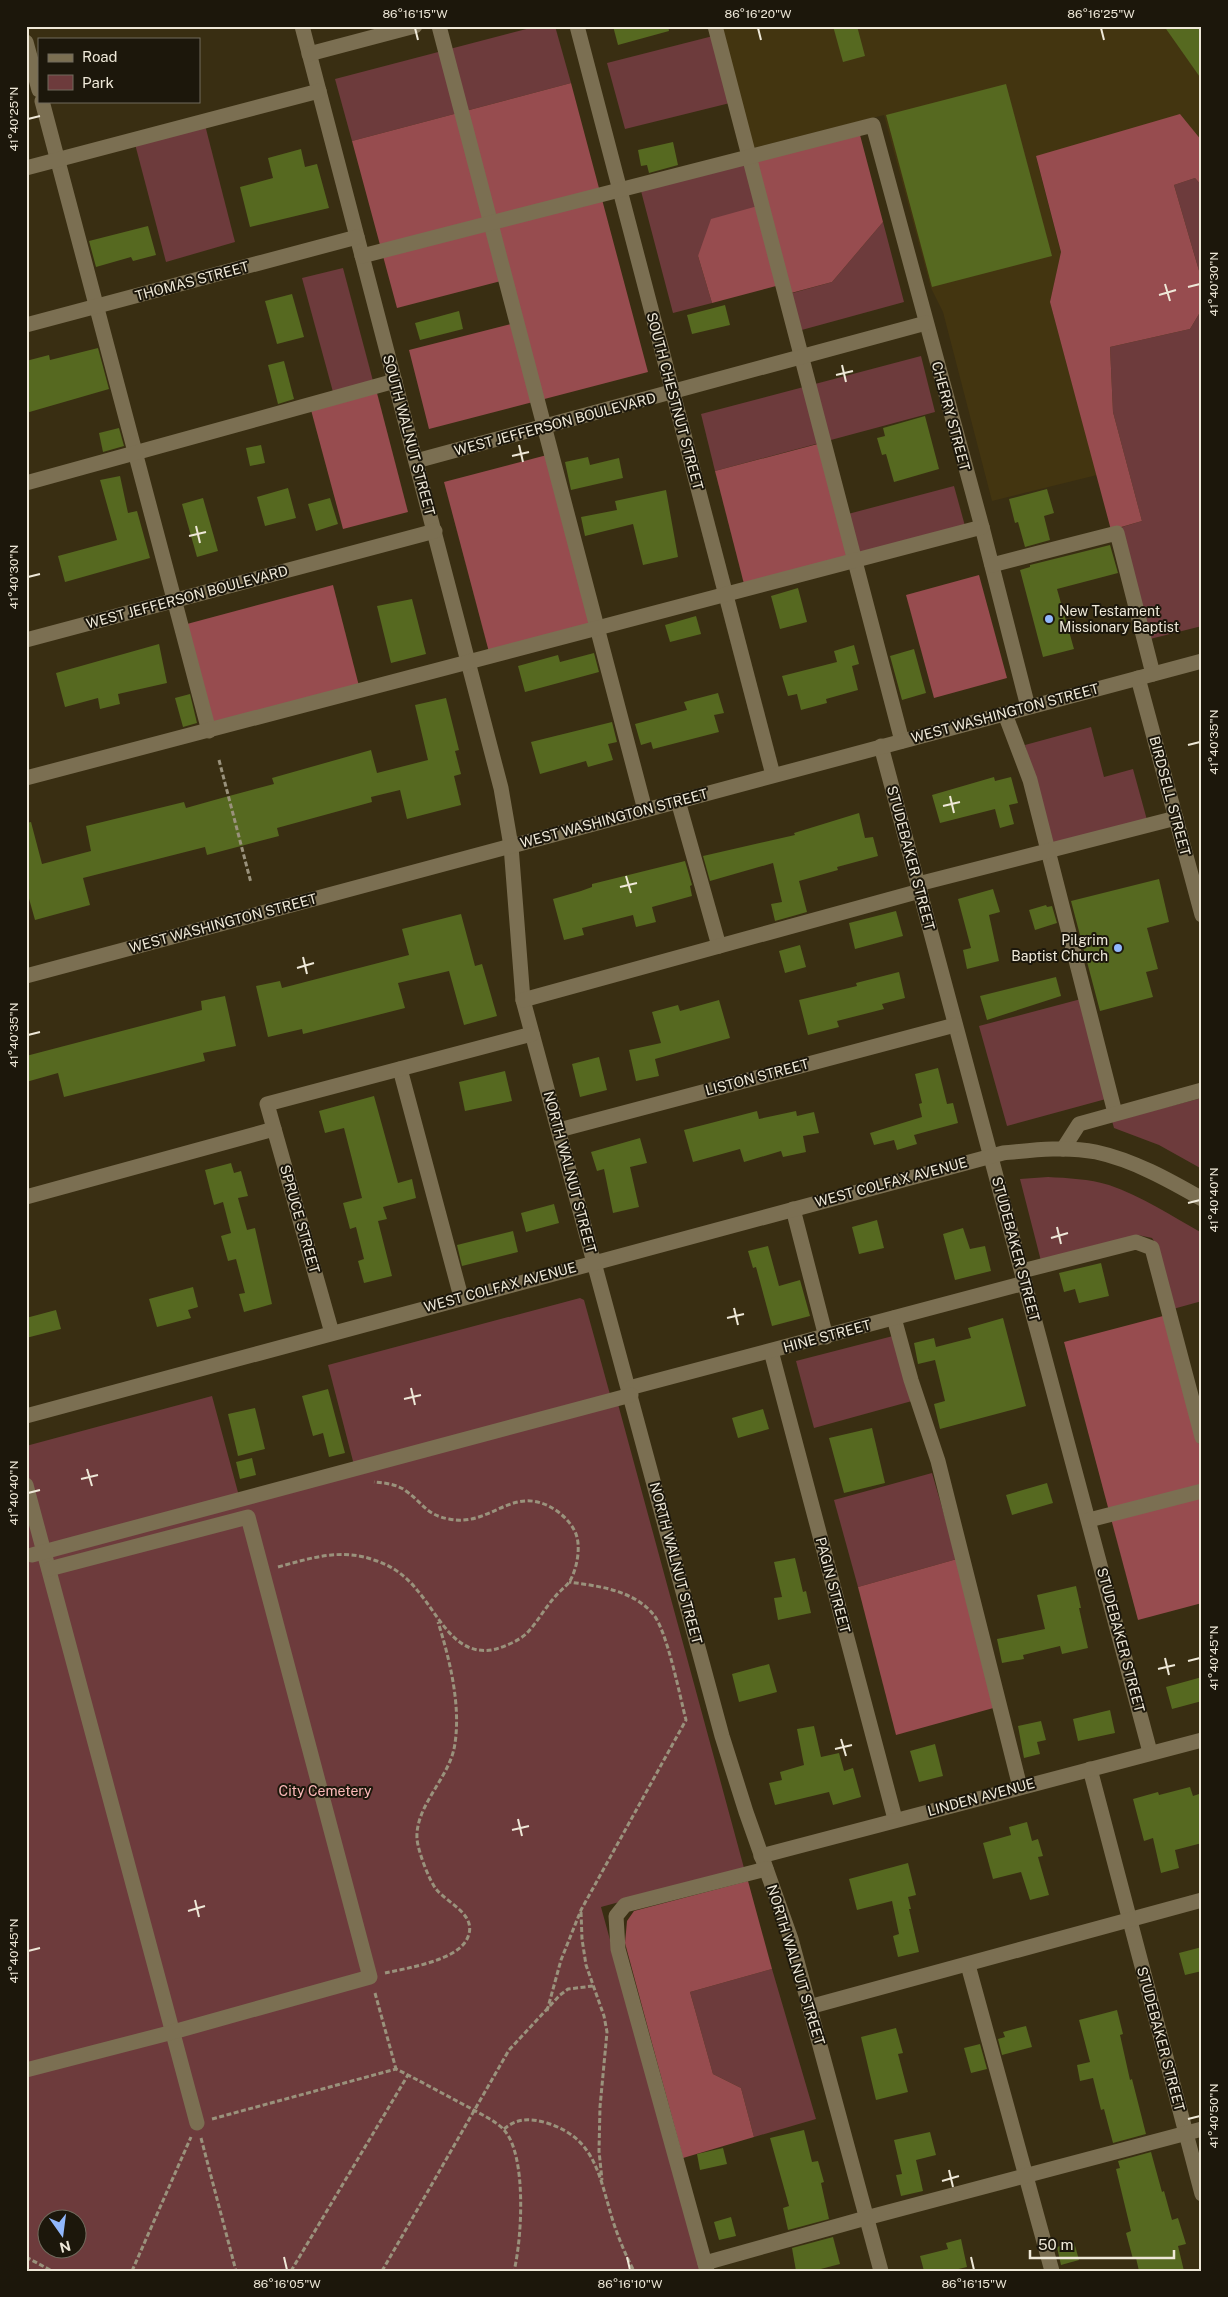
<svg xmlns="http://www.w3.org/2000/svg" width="1228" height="2297" font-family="'Public Sans',sans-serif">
	<rect width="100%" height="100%" fill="#392e12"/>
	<polygon fill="#433510" points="720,26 1202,26 1202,141 1179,115 1036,157 1061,253 1050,302 1097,475 992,501 943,312 931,288 884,115 753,148"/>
	<g fill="#6d3b3c" fill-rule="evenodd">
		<polygon points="538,26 555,26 571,83 352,141 335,79"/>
		<polygon points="713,36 730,103 625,129 607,63"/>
		<polygon points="205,125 235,242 166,262 135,144"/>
		<polygon points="745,164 756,207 698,256 712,303 673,313 641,191"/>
		<polygon points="1195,178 1202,186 1202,281 1174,185"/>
		<polygon points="883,222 904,302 798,331 789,294 832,282"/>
		<polygon points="343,268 373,381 333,392 302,278"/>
		<polygon points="1202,309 1202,626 1150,639 1122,527 1142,521 1113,412 1110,347 1190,329"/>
		<polygon points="921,356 935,412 715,471 701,414"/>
		<polygon points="954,486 965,526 859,554 848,514"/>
		<polygon points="1091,727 1104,777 1133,769 1147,820 1052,845 1025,745"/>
		<polygon points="1081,999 1106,1099 1007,1126 979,1026"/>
		<polygon points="1202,1098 1202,1169 1159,1145 1114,1128 1112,1121"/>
		<path d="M1048 1177C1068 1178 1089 1179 1109 1185 1141 1196 1172 1216 1202 1233V1301L1173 1309 1158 1247 1152 1238 1138 1235 1041 1261 1020 1179Z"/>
		<polygon points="580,1298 584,1300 611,1398 354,1465 328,1365"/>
		<polygon points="893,1336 912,1401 814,1428 796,1361"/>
		<path d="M212 1396 239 1496 618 1404 744 1868 601 1907 701 2271H35L26 2267V1446ZM48 2220H78V2250H48Z"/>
		<polygon points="932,1473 957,1559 858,1587 834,1500"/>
		<polygon points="772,1969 816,2119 754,2137 741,2088 713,2074 690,1992"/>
	</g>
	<g fill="#974c4f">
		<polygon points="571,83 648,372 429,429 409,350 511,324 501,281 397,308 352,141"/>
		<polygon points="1180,114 1202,141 1202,186 1195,178 1174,185 1202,281 1202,309 1190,329 1110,347 1113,412 1142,521 1111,530 1050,302 1061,252 1036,156"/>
		<polygon points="860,135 883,222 832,282 780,296 776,286 712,303 698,256 711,219 765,204 754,161"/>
		<polygon points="377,393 408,512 343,529 311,410"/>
		<polygon points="829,441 859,554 744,584 715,471"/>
		<polygon points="547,455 591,625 489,652 444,482"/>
		<polygon points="979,575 1007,678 934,698 906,595"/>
		<polygon points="333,585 359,686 214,725 187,624"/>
		<polygon points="1163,1316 1202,1455 1202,1603 1138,1620 1064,1342"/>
		<polygon points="957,1559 997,1707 896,1735 858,1587"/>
		<polygon points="748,1881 772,1969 690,1992 713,2074 741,2088 754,2137 683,2158 625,1943 627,1921 634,1911"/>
	</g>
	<g fill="#566920">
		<polygon points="613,26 668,26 669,31 618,45"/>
		<polygon points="833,26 857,26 865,56 843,62"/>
		<polygon points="1164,26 1202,26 1202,80"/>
		<polygon points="1006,84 1052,256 932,287 886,115"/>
		<polygon points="673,142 678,165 649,173 647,165 641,166 638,150"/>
		<polygon points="301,149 305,167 317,164 329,208 250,227 240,187 273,178 268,158"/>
		<polygon points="148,226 156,255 133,261 131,257 96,267 89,241"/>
		<polygon points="292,294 304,337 277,344 265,301"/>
		<polygon points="725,305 730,325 692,334 687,315"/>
		<polygon points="459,311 463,329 420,340 415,323"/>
		<polygon points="98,348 109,389 26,413 26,361 49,355 50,360"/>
		<polygon points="284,361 294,399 278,404 268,365"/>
		<polygon points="925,416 939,469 894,482 886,454 882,455 877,438 885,436 883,428"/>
		<polygon points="119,428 124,446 103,452 99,433"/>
		<polygon points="261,445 265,463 250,466 246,448"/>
		<polygon points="588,457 590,465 619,458 623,478 571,490 565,462"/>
		<polygon points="120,476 128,513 137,511 150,558 65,582 58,556 117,540 100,480"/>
		<polygon points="288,488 296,518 265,526 257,497"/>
		<polygon points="1047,489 1054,513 1044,516 1050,540 1025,547 1018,522 1015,523 1009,499"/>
		<polygon points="666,490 678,557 643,565 633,524 585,536 581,517 617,510 615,501"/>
		<polygon points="203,498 218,551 197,557 182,504"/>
		<polygon points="330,498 338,524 316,531 308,504"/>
		<polygon points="1110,545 1118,573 1057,589 1074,649 1043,657 1020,570 1030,567 1030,565"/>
		<polygon points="798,588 807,622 780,629 771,596"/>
		<polygon points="412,599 426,654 391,663 377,606"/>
		<polygon points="696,616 701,634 670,642 665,625"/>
		<polygon points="159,644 167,683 118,694 120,704 100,709 98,698 65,707 56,673"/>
		<polygon points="854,645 859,664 852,666 858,690 826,699 827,703 801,710 797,694 788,696 782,676 837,662 834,651"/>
		<polygon points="914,649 926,693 902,700 890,656"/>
		<polygon points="594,653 599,672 525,692 518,666 558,655 560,662"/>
		<polygon points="718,693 724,713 714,715 719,732 653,749 651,742 641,745 635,724 687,710 684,702"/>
		<polygon points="190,694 197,723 183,727 175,698"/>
		<polygon points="446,698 459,750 455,751 461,774 454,776 461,805 407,819 400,790 371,797 372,802 277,828 279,836 207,855 205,847 83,878 90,905 35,920 26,888 26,823 31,822 42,864 91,851 86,826 184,802 186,808 218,799 274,784 272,778 371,750 377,773 428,760 415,705"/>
		<polygon points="612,722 617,742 608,744 613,760 588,767 586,761 540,774 531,742"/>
		<polygon points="994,777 995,781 1011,777 1018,803 1009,805 1014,824 1000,828 995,809 940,823 932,795"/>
		<polygon points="859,813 865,838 873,837 878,856 837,867 838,870 799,881 807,912 775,921 771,904 782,902 773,863 710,881 703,856 795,835 794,833"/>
		<polygon points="685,861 692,885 690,886 692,896 652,907 656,922 636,927 633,915 582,928 584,935 564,940 553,899 581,891 592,887 592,884"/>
		<polygon points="1159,879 1169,922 1147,928 1158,969 1146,972 1153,997 1100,1011 1071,901"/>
		<polygon points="993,889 1000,912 989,915 999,961 967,969 963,950 971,948 958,899"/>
		<polygon points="1046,905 1047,907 1052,906 1057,923 1035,930 1029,910"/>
		<polygon points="896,911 903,936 855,949 849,923"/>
		<polygon points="461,914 475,966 482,964 497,1016 464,1025 449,971 398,983 405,1008 303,1034 302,1029 268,1037 256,986 280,981 282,988 409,955 402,929"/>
		<polygon points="800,945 806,967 785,973 779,951"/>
		<polygon points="899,972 905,998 882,1004 884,1009 837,1021 839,1027 808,1035 799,1000 857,986 856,983"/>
		<polygon points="1056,977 1061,996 987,1020 980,996"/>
		<polygon points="225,996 236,1046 203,1053 205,1061 64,1097 58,1073 26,1082 26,1056 202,1010 201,1001"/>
		<polygon points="719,1000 730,1038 655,1059 659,1076 636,1081 629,1050 661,1043 652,1012 678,1005 680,1011"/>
		<polygon points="599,1057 607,1090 580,1097 572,1064"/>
		<polygon points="938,1068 947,1104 953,1103 958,1123 914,1135 917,1144 897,1150 894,1140 874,1145 870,1133 922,1117 919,1104 922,1103 915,1074"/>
		<polygon points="505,1071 512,1101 465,1111 459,1082"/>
		<polygon points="374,1096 398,1183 412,1179 416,1198 383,1207 387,1219 378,1221 392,1276 364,1283 358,1261 364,1259 356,1227 350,1229 343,1203 362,1198 344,1128 325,1133 319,1111"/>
		<polygon points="757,1111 759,1119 796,1111 797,1116 814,1112 819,1133 803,1136 806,1152 783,1157 781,1151 744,1162 740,1149 693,1162 684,1130"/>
		<polygon points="640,1138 647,1163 630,1167 639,1207 613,1213 604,1169 597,1171 591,1152"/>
		<polygon points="231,1163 234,1173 241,1171 248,1196 238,1198 247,1230 255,1228 272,1304 244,1312 239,1294 245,1293 236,1259 228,1261 221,1236 231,1233 223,1202 214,1205 205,1170"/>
		<polygon points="554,1204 559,1223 526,1232 521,1213"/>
		<polygon points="877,1220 884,1248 859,1254 852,1227"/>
		<polygon points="963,1228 970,1249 985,1246 991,1271 955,1280 943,1234"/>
		<polygon points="513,1231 518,1252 462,1266 457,1245"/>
		<polygon points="768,1246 779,1286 800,1280 810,1316 772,1326 756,1267 753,1268 748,1251"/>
		<polygon points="1101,1263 1109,1296 1079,1303 1075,1289 1064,1292 1059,1273"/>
		<polygon points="193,1287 198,1307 188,1310 191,1318 157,1327 149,1299"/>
		<polygon points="56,1310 61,1329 26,1338 26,1318"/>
		<polygon points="1003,1318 1026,1406 940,1429 934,1404 945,1401 935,1360 918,1364 914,1343 934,1338 936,1347 971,1338 968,1328"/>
		<polygon points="328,1389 345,1453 329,1457 323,1433 313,1436 302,1396"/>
		<polygon points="255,1408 265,1449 238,1456 228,1414"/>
		<polygon points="763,1409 769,1429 738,1438 732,1418"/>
		<polygon points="872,1428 885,1483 844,1493 829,1438"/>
		<polygon points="252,1458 256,1475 240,1479 236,1462"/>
		<polygon points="1047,1483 1053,1503 1012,1515 1006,1495"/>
		<polygon points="795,1558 803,1592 806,1591 811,1613 778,1620 774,1598 782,1597 774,1562"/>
		<polygon points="1076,1586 1081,1608 1079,1608 1088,1648 1062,1654 1060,1646 1023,1655 1024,1659 1002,1663 997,1639 1045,1629 1037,1595"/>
		<polygon points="769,1664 777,1692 739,1702 732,1674"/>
		<polygon points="1202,1677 1202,1701 1172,1709 1166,1687"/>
		<polygon points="1110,1710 1115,1733 1078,1741 1073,1719"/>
		<polygon points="1041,1721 1046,1740 1037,1742 1040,1754 1024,1758 1018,1726"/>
		<polygon points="814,1726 821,1757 839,1753 844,1771 853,1768 861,1797 833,1805 829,1792 775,1805 769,1783 782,1780 780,1772 804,1765 797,1729"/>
		<polygon points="935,1744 943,1776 919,1782 910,1751"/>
		<polygon points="1190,1787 1193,1796 1202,1793 1202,1843 1175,1850 1179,1868 1161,1873 1153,1838 1144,1841 1133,1799 1158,1792 1159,1795"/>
		<polygon points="1027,1822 1032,1841 1038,1839 1043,1856 1038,1857 1049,1895 1030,1900 1021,1872 993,1879 983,1843 1011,1835 1009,1827"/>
		<polygon points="908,1863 916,1895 908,1897 911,1909 909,1909 919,1952 898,1957 893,1936 899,1934 892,1901 857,1910 849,1879"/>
		<polygon points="1202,1947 1202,1971 1185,1975 1179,1953"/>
		<polygon points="1117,2010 1123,2034 1120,2035 1130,2080 1132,2079 1146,2134 1113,2143 1104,2109 1101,2110 1093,2078 1080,2081 1077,2065 1090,2062 1079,2020"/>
		<polygon points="1026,2026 1032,2047 1002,2055 998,2039 1005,2037 1003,2032"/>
		<polygon points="896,2028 903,2053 898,2054 908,2092 876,2100 861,2037"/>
		<polygon points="980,2044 987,2069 971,2073 964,2048"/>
		<polygon points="804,2130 812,2162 818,2161 824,2182 821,2183 829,2219 788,2230 783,2208 789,2206 770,2138"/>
		<polygon points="930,2132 936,2155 916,2160 923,2191 901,2196 896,2175 902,2174 894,2140"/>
		<polygon points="723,2148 727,2164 700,2170 697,2154"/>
		<polygon points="1151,2152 1162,2192 1164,2191 1172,2220 1178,2218 1186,2244 1178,2246 1184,2271 1139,2271 1136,2258 1133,2259 1126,2233 1131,2231 1116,2169 1120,2168 1118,2161"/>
		<polygon points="731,2217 736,2236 719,2240 714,2222"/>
		<polygon points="833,2237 840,2264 813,2271 796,2271 792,2248"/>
		<polygon points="961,2239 967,2267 950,2271 924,2271 920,2256 948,2249 946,2243"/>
		<polygon points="1074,2242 1079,2260 1061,2265 1057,2247"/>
	</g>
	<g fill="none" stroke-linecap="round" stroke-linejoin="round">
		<g stroke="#9a927c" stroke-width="3" stroke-dasharray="5 2.5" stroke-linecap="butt">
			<polyline points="219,760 251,883"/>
			<path d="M278 1567C311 1558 341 1548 374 1560 391 1565 406 1576 417 1590 439 1615 455 1659 496 1649 506 1646 518 1641 526 1634 537 1623 544 1609 554 1598 558 1592 566 1587 570 1581 577 1568 581 1548 576 1534 572 1524 565 1517 557 1511 513 1481 492 1528 449 1519 426 1515 423 1503 406 1491 397 1484 385 1483 374 1482"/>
			<polyline points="581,1912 582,1939 586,1965 604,2016 607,2032 600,2107 599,2151 602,2180"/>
			<path d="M385 1973C407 1968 456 1961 467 1939 479 1915 448 1904 436 1889 429 1880 418 1851 417 1839 415 1807 447 1780 454 1749 462 1709 450 1660 438 1622"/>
			<polyline points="375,1993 396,2069"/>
			<path d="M547 2011 561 1960 581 1910 686 1720C680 1697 667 1630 653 1614 633 1590 598 1586 569 1582"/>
			<path d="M212 2119 396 2069 408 2075C429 2086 451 2098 472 2109 482 2115 496 2121 504 2130 527 2155 522 2239 514 2271"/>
			<path d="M504 2129C517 2118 530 2118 547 2123 595 2138 599 2175 612 2218 618 2237 625 2254 634 2271"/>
			<polyline points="201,2138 236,2271"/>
			<polyline points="26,2257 52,2271"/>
			<polyline points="132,2271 191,2137"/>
			<polyline points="291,2271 408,2075"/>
			<polyline points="382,2271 509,2050 560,1995 568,1989 593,1986"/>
		</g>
		<g stroke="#7b6f52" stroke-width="15">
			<polyline points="302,26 501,788 511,846 523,1000 722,1736 746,1812 791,1939 881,2271"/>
			<polyline points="439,26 645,810"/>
			<polyline points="577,26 773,775"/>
			<polyline points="715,26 902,741"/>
			<polyline points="26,42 39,90"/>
			<polyline points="309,54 415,26"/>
			<polyline points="42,101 209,731"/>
			<polyline points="26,168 319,91"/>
			<polyline points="362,256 873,125 982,527 1028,707"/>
			<polyline points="26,325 357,237"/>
			<polyline points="416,461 926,323"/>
			<polyline points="26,483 395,381"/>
			<polyline points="992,565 1117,533 1153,674"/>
			<polyline points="26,640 435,531"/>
			<polyline points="1138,678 1202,915"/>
			<polyline points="1005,714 1030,780 1115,1113"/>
			<polyline points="881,746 1150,1752"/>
			<polyline points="26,778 982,527"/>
			<polyline points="678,801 719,946"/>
			<polyline points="918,884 1176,818"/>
			<polyline points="26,976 1202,661"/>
			<polyline points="523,1000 920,891"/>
			<polyline points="400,1069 461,1297"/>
			<polyline points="559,1130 955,1025"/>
			<polyline points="1063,1149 1079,1124 1202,1090"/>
			<polyline points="26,1197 274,1129"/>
			<polyline points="793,1209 826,1337"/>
			<polyline points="1022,1271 1136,1242 1152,1248 1202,1437"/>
			<polyline points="894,1318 911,1380 938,1461 1020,1787"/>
			<polyline points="332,1333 267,1104 532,1034"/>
			<polyline points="771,1351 895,1819"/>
			<polyline points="629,1388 1025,1283"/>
			<path d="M26 1416 1003 1153C1033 1150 1066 1146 1096 1152 1133 1160 1169 1180 1202 1199"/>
			<polyline points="26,1485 197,2123"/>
			<polyline points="1089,1520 1202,1491"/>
			<polyline points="32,1555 631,1395"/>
			<polyline points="1090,1769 1202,2194"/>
			<polyline points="761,1856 1202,1740"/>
			<polyline points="968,1965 1052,2271"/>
			<polyline points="809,2007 1202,1900"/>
			<polyline points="26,2070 173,2032 370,1977 248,1517 49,1569"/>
			<polyline points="705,2263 866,2218 1202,2129"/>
			<polyline points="707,2271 618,1949 616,1916 625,1905 766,1869"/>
		</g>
	</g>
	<path fill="none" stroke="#eee8d8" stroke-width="2" d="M415 28 418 40M758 28 761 40M1101 28 1104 40M28 119 40 116M1165 284 1170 301M1188 287 1200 284M1159 295 1176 290M842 365 846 382M836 375 853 371M519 445 523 462M512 456 529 452M196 526 200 543M189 536 206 532M28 577 40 574M1188 745 1200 742M950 796 954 813M943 806 960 802M626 876 631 893M620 887 637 883M303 957 307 974M297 968 314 963M28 1035 40 1032M1188 1203 1200 1200M1057 1227 1061 1244M1051 1238 1068 1233M734 1308 738 1325M727 1318 744 1314M411 1388 415 1405M404 1399 421 1395M87 1469 92 1486M81 1479 98 1475M28 1493 40 1490M1165 1658 1169 1675M1188 1661 1200 1658M1158 1669 1175 1665M841 1739 846 1756M835 1749 852 1745M518 1819 522 1836M512 1830 529 1826M195 1900 199 1917M188 1911 205 1906M28 1951 40 1948M1188 2119 1200 2116M949 2170 953 2187M942 2181 959 2176M284 2257 287 2270M627 2257 630 2270M971 2257 974 2270"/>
	<g fill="#91b8fd" stroke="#1c170b" stroke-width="2">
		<circle cx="1049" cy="619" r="5"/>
		<circle cx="1118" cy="948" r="5"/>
	</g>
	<g text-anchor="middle" stroke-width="4" stroke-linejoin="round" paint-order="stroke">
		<g font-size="14" fill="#eee8d8" stroke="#1c170b">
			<text transform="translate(192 281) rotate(-15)" y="5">THOMAS STREET</text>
			<text transform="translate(675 401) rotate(75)" y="5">SOUTH CHESTNUT STREET</text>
			<text transform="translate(951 416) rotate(75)" y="5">CHERRY STREET</text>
			<text transform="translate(555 424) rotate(-15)" y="5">WEST JEFFERSON BOULEVARD</text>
			<text transform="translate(409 435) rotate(75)" y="5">SOUTH WALNUT STREET</text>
			<text transform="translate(187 597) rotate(-15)" y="5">WEST JEFFERSON BOULEVARD</text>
			<text transform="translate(1005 713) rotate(-15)" y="5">WEST WASHINGTON STREET</text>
			<text transform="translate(1170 796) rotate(75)" y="5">BIRDSELL STREET</text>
			<text transform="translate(614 818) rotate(-15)" y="5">WEST WASHINGTON STREET</text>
			<text transform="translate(911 858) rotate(75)" y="5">STUDEBAKER STREET</text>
			<text transform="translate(223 923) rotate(-15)" y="5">WEST WASHINGTON STREET</text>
			<text transform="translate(757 1077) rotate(-15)" y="5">LISTON STREET</text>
			<text transform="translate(570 1172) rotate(75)" y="5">NORTH WALNUT STREET</text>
			<text transform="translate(891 1182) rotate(-15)" y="5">WEST COLFAX AVENUE</text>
			<text transform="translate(300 1219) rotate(74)" y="5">SPRUCE STREET</text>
			<text transform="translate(1016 1249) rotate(75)" y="5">STUDEBAKER STREET</text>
			<text transform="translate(500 1287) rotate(-15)" y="5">WEST COLFAX AVENUE</text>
			<text transform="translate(827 1336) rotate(-15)" y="5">HINE STREET</text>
			<text transform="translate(676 1563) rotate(75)" y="5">NORTH WALNUT STREET</text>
			<text transform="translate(833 1585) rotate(75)" y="5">PAGIN STREET</text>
			<text transform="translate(1121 1640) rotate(75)" y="5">STUDEBAKER STREET</text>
			<text transform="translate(981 1797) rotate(-15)" y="5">LINDEN AVENUE</text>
			<text transform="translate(796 1965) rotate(73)" y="5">NORTH WALNUT STREET</text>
			<text transform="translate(1161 2039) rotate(75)" y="5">STUDEBAKER STREET</text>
		</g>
		<g font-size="14" fill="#eee8d8" stroke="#1c170b" text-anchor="start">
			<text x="1059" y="616">New Testament<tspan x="1059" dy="16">Missionary Baptist</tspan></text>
			<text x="1108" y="945" text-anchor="end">Pilgrim<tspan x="1108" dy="16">Baptist Church</tspan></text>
		</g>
		<g font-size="14" fill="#fdbaba" stroke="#1c170b">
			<text x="325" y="1796">City Cemetery</text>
		</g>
	</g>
	<rect width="1228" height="2297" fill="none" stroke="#1c170b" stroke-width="55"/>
	<rect x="38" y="38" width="162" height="65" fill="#1c170b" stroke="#706b5d"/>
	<rect x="48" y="54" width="25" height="8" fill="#7b6f52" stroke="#706b5d"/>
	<text x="82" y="62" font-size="15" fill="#eee8d8">Road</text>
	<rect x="48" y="75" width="25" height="15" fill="#6d3b3c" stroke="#706b5d"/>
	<text x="82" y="88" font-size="15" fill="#eee8d8">Park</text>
	<g transform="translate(62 2234) rotate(166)"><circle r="24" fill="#1c170b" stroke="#706b5d"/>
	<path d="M0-4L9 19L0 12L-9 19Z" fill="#91b8fd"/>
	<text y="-8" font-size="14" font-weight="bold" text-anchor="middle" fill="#eee8d8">N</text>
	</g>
	<path d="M1030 2250v8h144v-8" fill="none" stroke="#eee8d8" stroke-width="2.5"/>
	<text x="1038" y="2250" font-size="15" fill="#eee8d8" stroke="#1c170b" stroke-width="4" paint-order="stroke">50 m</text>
	<rect x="28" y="28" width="1172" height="2242" fill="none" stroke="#eee8d8" stroke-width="2"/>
	<g font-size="12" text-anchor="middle" fill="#eee8d8">
		<text x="415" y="18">86°16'15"W</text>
		<text x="758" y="18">86°16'20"W</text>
		<text x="1101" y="18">86°16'25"W</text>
		<text transform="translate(14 119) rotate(-90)" y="4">41°40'25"N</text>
		<text transform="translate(1214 284) rotate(-90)" y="4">41°40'30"N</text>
		<text transform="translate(14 577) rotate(-90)" y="4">41°40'30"N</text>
		<text transform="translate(1214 742) rotate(-90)" y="4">41°40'35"N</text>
		<text transform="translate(14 1035) rotate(-90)" y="4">41°40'35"N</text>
		<text transform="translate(1214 1200) rotate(-90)" y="4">41°40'40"N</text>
		<text transform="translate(14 1493) rotate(-90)" y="4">41°40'40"N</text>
		<text transform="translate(1214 1658) rotate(-90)" y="4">41°40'45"N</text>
		<text transform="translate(14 1951) rotate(-90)" y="4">41°40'45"N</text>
		<text transform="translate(1214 2116) rotate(-90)" y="4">41°40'50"N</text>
		<text x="287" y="2288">86°16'05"W</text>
		<text x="630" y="2288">86°16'10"W</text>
		<text x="974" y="2288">86°16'15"W</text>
	</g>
</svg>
